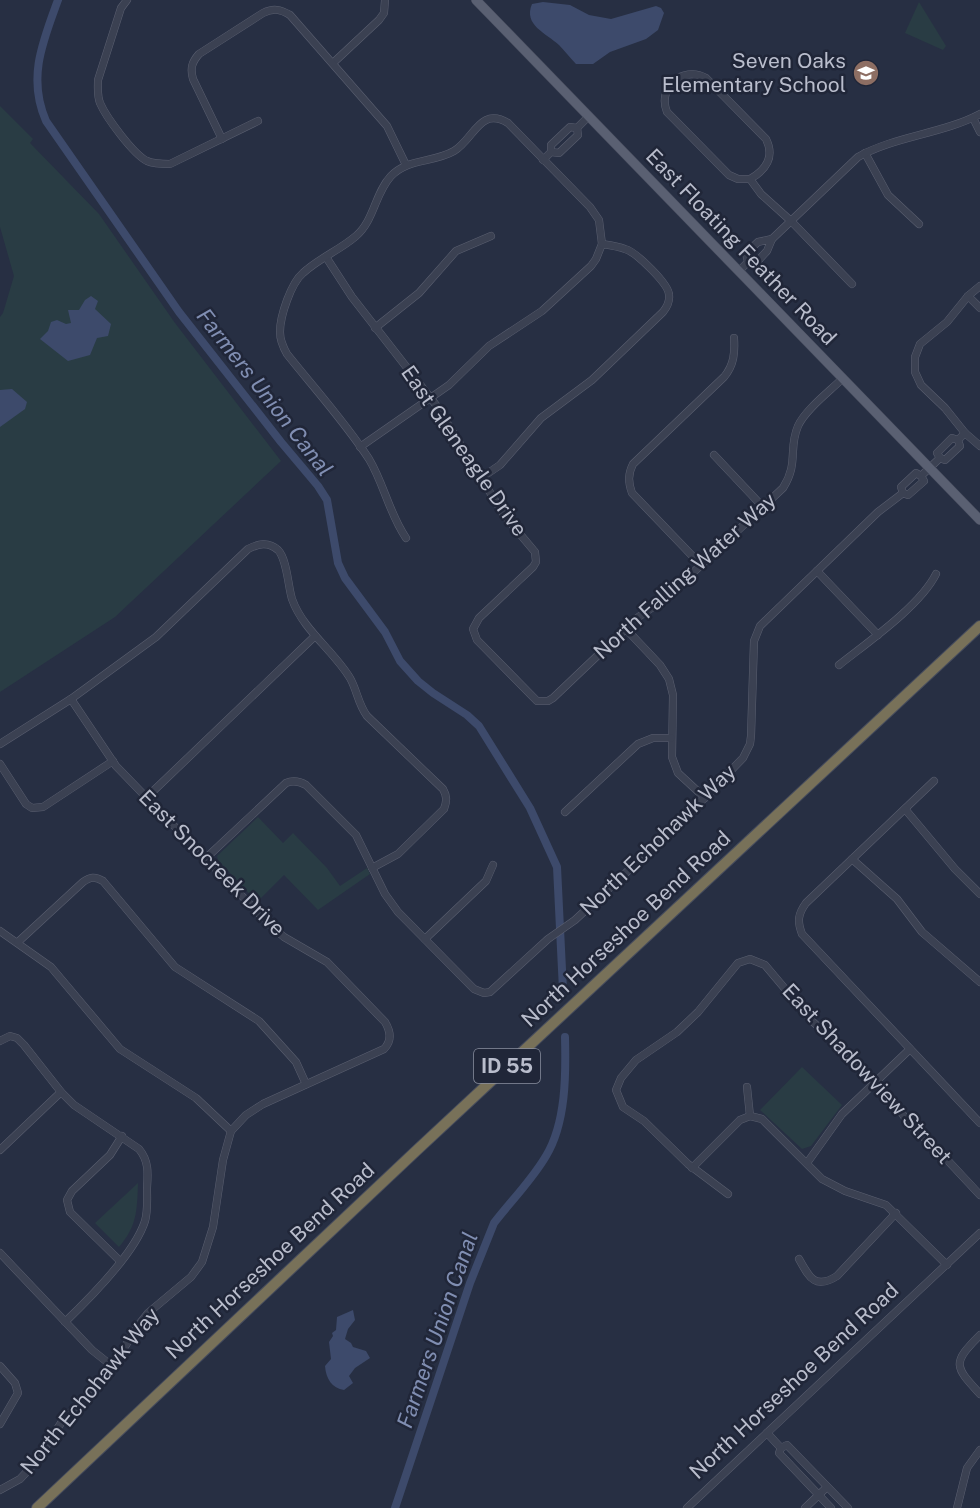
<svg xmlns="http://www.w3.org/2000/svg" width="980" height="1508" font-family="'Public Sans',sans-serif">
	<rect width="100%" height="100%" fill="#272f43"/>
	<g fill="#293c44">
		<polygon points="919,2 946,46 943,50 905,33"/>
		<polygon points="0,106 33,139 30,143 99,214 175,323 281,461 115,617 0,692 0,317 3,313 14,276 0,227"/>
		<polygon points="258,817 283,843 293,833 327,868 340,886 367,868 370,874 318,910 284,875 257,902 218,860 217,856"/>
		<polygon points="802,1067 842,1105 811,1146 802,1149 760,1110"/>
		<path d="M138 1183C137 1211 137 1226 119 1247L95 1223Z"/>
	</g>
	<g fill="#3d4a6b">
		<path d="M543 2 570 5 589 15 611 19 656 6 661 8 664 13 658 30 646 39 610 52 593 64H576C570 58 565 51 559 45 546 33 523 25 532 4Z"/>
		<polygon points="91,296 98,301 95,309 111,324 108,336 97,338 90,355 68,361 40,339 48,331 51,322 57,320 66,324 71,323 68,310 79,310 85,300"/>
		<polygon points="12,389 27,402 25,409 0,427 0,390"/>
		<path d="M353 1310 355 1320 348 1329 345 1339 351 1343 353 1347 366 1351 370 1358 355 1368 349 1376 353 1383 344 1390C332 1388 326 1379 325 1366L331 1359 329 1342 333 1336 332 1333 336 1330 337 1317Z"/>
	</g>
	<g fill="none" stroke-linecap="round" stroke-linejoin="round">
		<g stroke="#3d4a6b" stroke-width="8">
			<path d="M58 0C43 41 27 78 46 121L179 312 281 442 318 486 327 500 338 563 345 578 385 632 400 661 418 681 433 693 467 715 479 726 530 808 557 867 563 990"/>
			<path d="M395 1508 470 1283 494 1223C511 1201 532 1180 546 1156 566 1123 566 1075 565 1037"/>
		</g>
		<g stroke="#5a5f70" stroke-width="8">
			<g id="minor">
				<path d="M127 0 121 8 98 80C98 88 97 95 100 103 106 117 133 154 147 161 154 164 162 164 170 164L258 121"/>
				<polyline points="333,63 379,20 384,13 385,0"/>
				<polyline points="973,118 980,132"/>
				<polyline points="577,128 589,116"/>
				<path d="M222 139 193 79C190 68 192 62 199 54L263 13C273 8 280 9 290 15L387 126 406 165"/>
				<polyline points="865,153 888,195 919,224"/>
				<polyline points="543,160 551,152 551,145 570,127 577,128 578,135 559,153 551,152"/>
				<path d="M750 179C766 170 775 157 766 139L706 78C682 65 657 88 667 112L729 175 738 179H750L761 194 791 221 852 284"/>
				<path d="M772 239 858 157C895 136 942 134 980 114"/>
				<path d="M326 257 352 297 436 405 504 515 535 552 536 562 533 567 479 618 473 629 477 640 537 701H548L553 698 637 618 666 598 783 488C799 463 788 449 798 426 805 410 830 391 843 378"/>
				<polyline points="739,271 748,262 755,264 767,251 772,239 758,242 746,253 748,262"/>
				<polyline points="968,296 980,308"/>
				<polyline points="375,328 419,293 456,251 491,236"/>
				<polyline points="965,433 945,408 921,385 915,372 915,357 920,344 947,322 968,296 980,286"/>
				<polyline points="958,440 952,438 937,453 940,458 945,460 960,446 958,440 965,433 980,446"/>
				<polyline points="360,447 449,385 489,346 542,311 591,266 596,259 602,244"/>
				<polyline points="714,455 763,507"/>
				<polyline points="921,476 916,473 901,487 903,493 908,495 924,481 921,476 940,458"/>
				<path d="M406 538C389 513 384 484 369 459 345 422 314 388 287 354 283 347 280 340 280 332 280 316 291 283 303 273 319 258 340 250 356 236 374 221 375 193 391 176 408 158 433 163 454 151 474 139 480 106 508 123L590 207 599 220 602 244C609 245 617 246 625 249 636 252 669 284 669 295 670 302 667 307 663 312L592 380 541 418 500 465 481 478"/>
				<path d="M701 565 632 493C628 482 628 474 633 464L724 377C734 365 735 353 734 338"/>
				<polyline points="817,571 878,635"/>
				<polyline points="626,629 660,665 669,679 673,695 672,757 678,773 705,798"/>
				<path d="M839 665C868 642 920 606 936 574"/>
				<path d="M0 744 71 699 156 637 248 549C258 544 268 541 278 550 287 559 288 586 292 599 303 630 333 650 350 678 357 690 358 704 367 716L443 789C447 796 447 801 444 809L398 854 372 868"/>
				<polyline points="0,764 26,804 32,808 43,807 113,761"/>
				<path d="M934 781 806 903C798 914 797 921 802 934L980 1123"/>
				<polyline points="147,797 315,636"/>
				<polyline points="905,809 955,869 980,894"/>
				<polyline points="565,812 638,744 653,738 671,738"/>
				<path d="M206 858 286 783C293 780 299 781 306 785L356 835 385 894 398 912 474 989 484 993 490 992 548 939 575 920 687 816 743 758 750 744 751 736 754 641 760 626 878 512 903 493"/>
				<polyline points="852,859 897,899 922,932 980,982"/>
				<polyline points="0,931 51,967 120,1049 196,1098 231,1131"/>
				<polyline points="425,939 486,881 493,865"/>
				<path d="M18 942 83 882C90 877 95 876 103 881L175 967 259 1021 296 1062 306 1084"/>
				<path d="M0 1041 10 1036 17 1038 24 1045 61 1092 74 1105 139 1149C149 1161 148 1173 147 1188 147 1199 148 1211 145 1221 135 1253 90 1298 65 1322"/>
				<polyline points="747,1087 750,1116 762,1119 822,1179 845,1191 886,1205 947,1265"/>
				<polyline points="0,1150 61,1092"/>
				<polyline points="807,1163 842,1114 910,1049"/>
				<polyline points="692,1168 740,1120 750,1116"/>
				<polyline points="728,1194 688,1164 644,1121 623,1107 616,1090 621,1078 636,1060 677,1032 698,1012 738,963 750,959 765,965 813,1022 848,1053 899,1109 910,1125 938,1150 980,1195"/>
				<polyline points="0,1253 92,1350 112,1366"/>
				<path d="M799 1259C809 1277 815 1290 837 1276L896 1213"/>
				<polyline points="120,1261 70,1212 67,1200 72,1191 110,1155 122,1136"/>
				<path d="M980 1335C952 1363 954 1366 980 1394"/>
				<polyline points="0,1366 15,1383 18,1393 0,1424"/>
				<polyline points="767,1433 781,1448"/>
				<path d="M0 1490 20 1479 34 1464 63 1420 106 1376 140 1323 148 1313 191 1277 202 1262 213 1227 223 1160 231 1131 246 1115 263 1104 384 1049C392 1041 391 1032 385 1022L327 962 284 937 271 926 116 766 71 699"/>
				<polyline points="687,1508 980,1233"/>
				<polyline points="805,1508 827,1487"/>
				<polyline points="831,1508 779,1453 781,1448 787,1445 848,1508"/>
				<polyline points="957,1508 967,1468 980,1450"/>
			</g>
		</g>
		<g stroke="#454a5c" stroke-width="10">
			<polyline id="major" points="476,0 980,520"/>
		</g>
		<g stroke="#464c5d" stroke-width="12">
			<polyline id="highway" points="37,1508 417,1150 980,626"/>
		</g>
		<use href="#minor" stroke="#3b4152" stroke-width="7"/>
		<use href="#major" stroke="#5a6072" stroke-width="9"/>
		<use href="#highway" stroke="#787159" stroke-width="10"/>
	</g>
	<defs>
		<g id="school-disc" transform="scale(1.35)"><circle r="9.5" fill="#8d6e63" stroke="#202638"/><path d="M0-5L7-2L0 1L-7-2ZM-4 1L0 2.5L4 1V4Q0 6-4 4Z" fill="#fff"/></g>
	</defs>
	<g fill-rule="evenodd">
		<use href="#school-disc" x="866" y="73"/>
	</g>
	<g text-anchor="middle" stroke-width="5" stroke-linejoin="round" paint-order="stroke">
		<rect fill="#202638" stroke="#8b90a0" stroke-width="1.5" x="474" y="1049" width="66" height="34" rx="4.5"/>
		<g font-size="20" font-weight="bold" fill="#b9bdcc">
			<text x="507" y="1073">ID 55</text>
		</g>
		<g font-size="21" fill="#b9bdcc" stroke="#202638" text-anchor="end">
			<text x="846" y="68">Seven Oaks<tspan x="846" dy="24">Elementary School</tspan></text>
		</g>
		<g font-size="21" fill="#b9bdcc" stroke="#202638">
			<text transform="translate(741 247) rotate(46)" y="7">East Floating Feather Road</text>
			<text transform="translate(464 451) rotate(55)" y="7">East Gleneagle Drive</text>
			<text transform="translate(685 576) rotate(-42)" y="7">North Falling Water Way</text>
			<text transform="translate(658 840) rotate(-44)" y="7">North Echohawk Way</text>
			<text transform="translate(212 863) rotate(45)" y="7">East Snocreek Drive</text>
			<text transform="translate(626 929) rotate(-43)" y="7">North Horseshoe Bend Road</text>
			<text transform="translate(867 1074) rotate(47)" y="7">East Shadowview Street</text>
			<text transform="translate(270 1261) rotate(-43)" y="7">North Horseshoe Bend Road</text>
			<text transform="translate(794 1381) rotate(-43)" y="7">North Horseshoe Bend Road</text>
			<text transform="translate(90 1391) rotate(-51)" y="7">North Echohawk Way</text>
		</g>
		<g font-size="22" font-style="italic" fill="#808eb2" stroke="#202638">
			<text transform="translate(265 392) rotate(52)" y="8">Farmers Union Canal</text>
			<text transform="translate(437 1330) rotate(-71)" y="8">Farmers Union Canal</text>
		</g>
	</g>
</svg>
